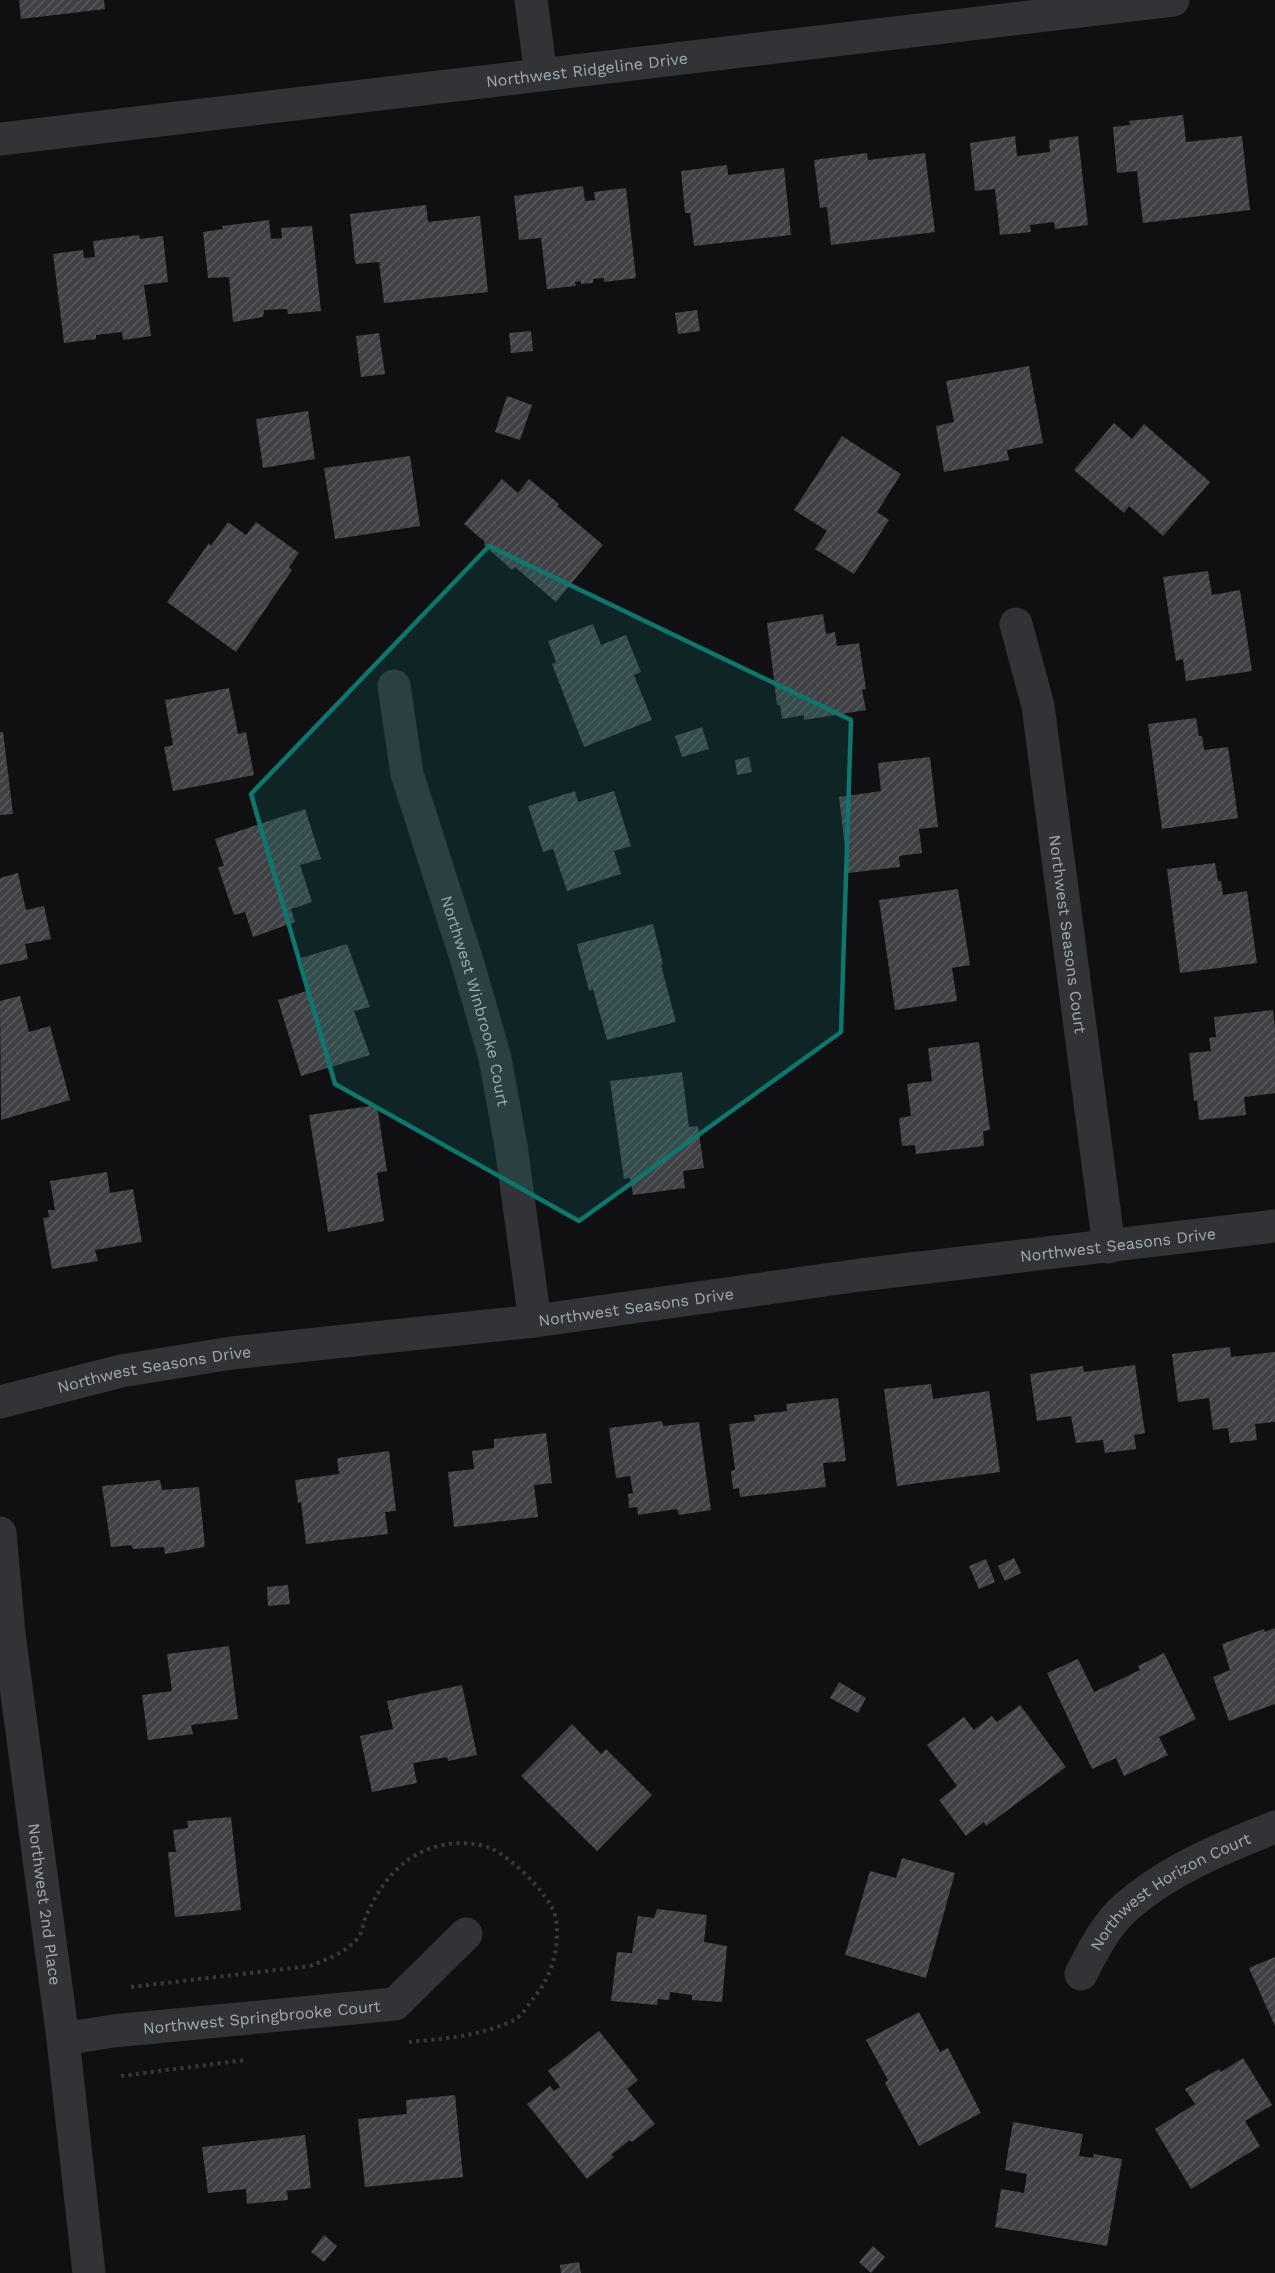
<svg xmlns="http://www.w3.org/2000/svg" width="1275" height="2273" font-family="'Work Sans',sans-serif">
	<defs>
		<pattern id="building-hatch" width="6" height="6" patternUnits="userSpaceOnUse" patternTransform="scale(1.5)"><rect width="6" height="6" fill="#3f4145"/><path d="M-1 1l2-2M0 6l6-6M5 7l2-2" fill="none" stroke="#585a5d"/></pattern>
	</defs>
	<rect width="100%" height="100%" fill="#101012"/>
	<g fill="url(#building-hatch)">
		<polygon points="19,0 104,0 105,9 21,19"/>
		<polygon points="1183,115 1186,142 1242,136 1250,210 1143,223 1137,171 1117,173 1113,127 1130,125 1129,121"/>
		<polygon points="1015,136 1017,156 1050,152 1049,140 1078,136 1088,225 1055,229 1054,222 1030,225 1031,232 1000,235 995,189 975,191 970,143"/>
		<polygon points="867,153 868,160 925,153 935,232 831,245 827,207 820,208 814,160"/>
		<polygon points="727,165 728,175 784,168 791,235 694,246 690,213 685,213 681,171"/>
		<polygon points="583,186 585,201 595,200 594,192 626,188 636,278 604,282 604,278 593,279 593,283 581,284 581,281 575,282 576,286 547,289 541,238 519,240 514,196"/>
		<polygon points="426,205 428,222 480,216 488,292 384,303 379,262 356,264 355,262 350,214"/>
		<polygon points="269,220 271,239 282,238 281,228 312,226 321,311 288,314 287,309 264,310 263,317 233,322 229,277 208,278 203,232 223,229 222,226"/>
		<polygon points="139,235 140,239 163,236 168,282 144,285 151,336 123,340 122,332 96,335 96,339 64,343 53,254 83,250 84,258 95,257 93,241"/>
		<polygon points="697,310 700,331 678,334 675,313"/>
		<polygon points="531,331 533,351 511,353 509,333"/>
		<polygon points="379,333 385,374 361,377 356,336"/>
		<polygon points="1029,366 1043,443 1007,450 1009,460 944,472 936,426 954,422 946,381"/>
		<polygon points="507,396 532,405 520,440 495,432"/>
		<polygon points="308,411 315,459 263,468 256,419"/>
		<polygon points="1114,423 1132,439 1144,424 1210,482 1163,536 1129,506 1124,513 1074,470"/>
		<polygon points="842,436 901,474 877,512 889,520 854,574 815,549 827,531 794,510"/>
		<polygon points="410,456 420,526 335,539 324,468"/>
		<polygon points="502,479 518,493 529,479 559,504 557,506 603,545 556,602 515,567 512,570 484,545 485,542 464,524"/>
		<polygon points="228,522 246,535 256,522 299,553 289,567 292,570 236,652 167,602 209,543 211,546"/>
		<polygon points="1208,571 1212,595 1240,590 1252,671 1186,681 1183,659 1176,661 1163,577"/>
		<polygon points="823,614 826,634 835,632 837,646 859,643 866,689 862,690 866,710 804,720 804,715 782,719 780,705 777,705 767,623"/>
		<polygon points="593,624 601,645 626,635 641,672 634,675 652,720 584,747 552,664 556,662 548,641"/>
		<polygon points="229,688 238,734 246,732 254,775 173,791 164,747 173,745 165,700"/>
		<polygon points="1196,718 1199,736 1202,736 1204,750 1228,747 1238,818 1162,829 1148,724"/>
		<polygon points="702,727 709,749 682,757 675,736"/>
		<polygon points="0,732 3,732 13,814 0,815"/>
		<polygon points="749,757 752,772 737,775 735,760"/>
		<polygon points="930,757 938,827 919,829 922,853 899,856 900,867 848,873 839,797 881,791 878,763"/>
		<polygon points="575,791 578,802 614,791 631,846 614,851 621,874 567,891 553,849 543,852 528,806"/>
		<polygon points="305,809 321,859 300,865 312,902 291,909 295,922 253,937 245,912 234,915 218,867 224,866 215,839"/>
		<polygon points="1215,863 1218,881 1221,881 1223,895 1247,891 1257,963 1180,973 1167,869"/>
		<polygon points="18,873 26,910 44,906 51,939 25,944 28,959 0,965 0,878"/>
		<polygon points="958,889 970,965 952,968 957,1001 895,1010 879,900"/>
		<polygon points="653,924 663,964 661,965 676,1022 607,1040 593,989 589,991 577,944"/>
		<polygon points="347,944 370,1007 354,1011 370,1055 301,1076 278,1000 310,990 301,958"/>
		<polygon points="20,996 29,1032 50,1026 70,1100 1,1120 0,1001"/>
		<polygon points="1273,1010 1275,1028 1275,1093 1244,1097 1246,1115 1199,1120 1197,1100 1194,1101 1189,1053 1211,1051 1209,1038 1216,1037 1214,1017"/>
		<polygon points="979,1042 990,1130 983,1131 984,1146 916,1154 915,1145 902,1146 899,1118 911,1116 907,1084 932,1081 928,1048"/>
		<polygon points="682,1072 689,1127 698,1126 704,1168 683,1171 685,1188 633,1195 630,1178 624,1179 610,1081"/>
		<polygon points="377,1105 387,1171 377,1173 384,1221 328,1232 309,1115"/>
		<polygon points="107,1172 110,1193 133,1189 142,1242 95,1250 98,1261 52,1269 43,1218 49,1217 48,1210 55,1210 50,1181"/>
		<polygon points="1230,1347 1231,1357 1275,1352 1275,1422 1255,1424 1257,1440 1230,1443 1228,1428 1213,1430 1209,1398 1178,1402 1172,1354"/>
		<polygon points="1135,1365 1145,1433 1134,1435 1136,1449 1105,1453 1103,1440 1076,1443 1071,1416 1037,1421 1030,1374 1083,1366 1084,1372"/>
		<polygon points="931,1384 933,1399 989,1391 1000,1472 897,1486 884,1389"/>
		<polygon points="838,1398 846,1461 823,1463 826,1487 740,1497 739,1488 733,1489 731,1471 735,1470 729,1424 755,1421 754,1415 787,1411 786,1404"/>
		<polygon points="662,1421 663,1426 699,1422 711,1510 679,1515 677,1509 638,1515 637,1507 629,1508 628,1494 633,1493 630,1476 616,1478 609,1428"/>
		<polygon points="546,1433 552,1483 534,1485 538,1517 454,1527 448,1472 474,1469 472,1451 494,1448 494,1439"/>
		<polygon points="389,1451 396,1511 385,1512 388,1534 306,1544 301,1502 298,1503 295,1480 339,1474 337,1458"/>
		<polygon points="160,1480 162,1490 199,1487 205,1547 165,1554 164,1547 133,1549 131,1545 111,1547 102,1486"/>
		<polygon points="1014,1558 1021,1573 1005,1581 998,1566"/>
		<polygon points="986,1559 995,1582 979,1589 969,1566"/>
		<polygon points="288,1585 290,1604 268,1606 267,1587"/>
		<polygon points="1275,1628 1275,1704 1229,1721 1213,1677 1230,1670 1222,1644 1264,1629 1265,1632"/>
		<polygon points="229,1646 238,1719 191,1725 193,1734 148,1740 142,1695 172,1691 167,1654"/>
		<polygon points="1164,1653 1196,1719 1159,1737 1168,1755 1124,1776 1116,1758 1092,1769 1047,1673 1078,1659 1094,1692 1140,1670 1138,1666"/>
		<polygon points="839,1682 866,1698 858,1713 830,1698"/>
		<polygon points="462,1685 477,1755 448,1761 447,1757 413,1763 417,1783 372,1792 360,1736 393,1729 387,1701"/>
		<polygon points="1020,1705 1066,1767 986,1826 984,1822 966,1836 939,1800 957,1786 927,1745 964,1717 974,1730 992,1716 997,1722"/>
		<polygon points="572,1724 601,1754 606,1749 652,1795 597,1851 521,1776"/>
		<polygon points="231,1817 241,1910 175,1917 168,1852 176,1852 173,1830 188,1828 187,1821"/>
		<polygon points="902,1858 955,1873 926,1978 845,1955 870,1871 896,1878"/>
		<polygon points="657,1909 707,1915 704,1942 727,1946 722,2002 692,2000 692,1995 670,1992 669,2000 658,1999 657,2005 611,2001 617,1952 632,1953 638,1916 654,1918"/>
		<polygon points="1275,1957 1275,2026 1249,1968"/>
		<polygon points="919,2012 940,2052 948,2048 981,2113 919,2146 885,2083 888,2080 866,2040"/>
		<polygon points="599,2031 638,2080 627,2089 655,2124 632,2142 630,2140 611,2155 614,2157 587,2179 527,2104 550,2086 554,2091 560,2087 548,2071"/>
		<polygon points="1243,2058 1272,2105 1245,2121 1260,2146 1191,2189 1155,2129 1195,2104 1185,2089 1219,2069 1221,2072"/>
		<polygon points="455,2095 463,2177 365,2187 358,2119 407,2114 406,2100"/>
		<polygon points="1013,2122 1083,2134 1079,2156 1093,2158 1094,2154 1122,2159 1107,2246 995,2227 1001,2189 1024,2193 1027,2174 1005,2170"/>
		<polygon points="305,2135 311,2188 287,2191 288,2200 247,2204 246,2189 208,2193 202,2147"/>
		<polygon points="324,2235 337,2246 324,2262 311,2252"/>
		<polygon points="873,2246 885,2257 871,2273 859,2262"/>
		<polygon points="579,2262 581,2273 561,2273 560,2265"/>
	</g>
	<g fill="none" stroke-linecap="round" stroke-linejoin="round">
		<g stroke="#373a3d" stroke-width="4" stroke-dasharray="3 4.5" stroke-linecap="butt">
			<path d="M131 1987 310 1966C328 1959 344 1953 357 1939 363 1933 363 1921 367 1914 380 1885 400 1858 432 1848 449 1842 472 1841 490 1848 509 1855 550 1895 555 1915 561 1943 553 1975 535 1996 529 2004 522 2016 514 2020 482 2036 443 2039 408 2042"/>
			<polyline points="121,2076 245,2060"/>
		</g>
		<g stroke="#313336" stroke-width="33">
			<polyline points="531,0 541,75"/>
			<path id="s1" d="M0 139 1173 0"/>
			<path id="s2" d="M1016 624 1038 706 1109 1247"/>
			<path id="s3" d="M394 686 407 774 468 964 495 1058 511 1146 535 1321"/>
			<path id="s4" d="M0 1402 121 1371 232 1353 535 1321 860 1275 1275 1226"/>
			<path id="s5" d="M0 1533 9 1634 63 2039 89 2273"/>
			<path id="s6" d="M1081 1974C1093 1951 1105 1926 1125 1908 1168 1870 1222 1848 1275 1827"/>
			<path id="s7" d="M63 2039 113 2031 395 2004 466 1934"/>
		</g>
	</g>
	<path fill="#0f766e" fill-opacity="0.2" stroke="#0f766e" stroke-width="4.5" stroke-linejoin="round" d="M489 546 851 720 841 1032 579 1221 335 1084 251 794Z"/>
	<g text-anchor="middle" stroke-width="4.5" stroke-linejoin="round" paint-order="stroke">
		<g font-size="16" fill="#a2aab2" stroke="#0b0b0c">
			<text dy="6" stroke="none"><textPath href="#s1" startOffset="591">Northwest Ridgeline Drive</textPath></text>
			<text dy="6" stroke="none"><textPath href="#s2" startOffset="315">Northwest Seasons Court</textPath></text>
			<text dy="6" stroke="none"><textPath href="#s3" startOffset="326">Northwest Winbrooke Court</textPath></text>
			<text dy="6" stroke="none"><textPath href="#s4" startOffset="1130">Northwest Seasons Drive</textPath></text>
			<text dy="6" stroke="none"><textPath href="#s4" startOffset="644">Northwest Seasons Drive</textPath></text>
			<text dy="6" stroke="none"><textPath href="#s4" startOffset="158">Northwest Seasons Drive</textPath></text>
			<text dy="6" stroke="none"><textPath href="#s6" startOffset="126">Northwest Horizon Court</textPath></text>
			<text dy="6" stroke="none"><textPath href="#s5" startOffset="374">Northwest 2nd Place</textPath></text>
			<text dy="6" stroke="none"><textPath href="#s7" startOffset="200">Northwest Springbrooke Court</textPath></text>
		</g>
	</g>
</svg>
